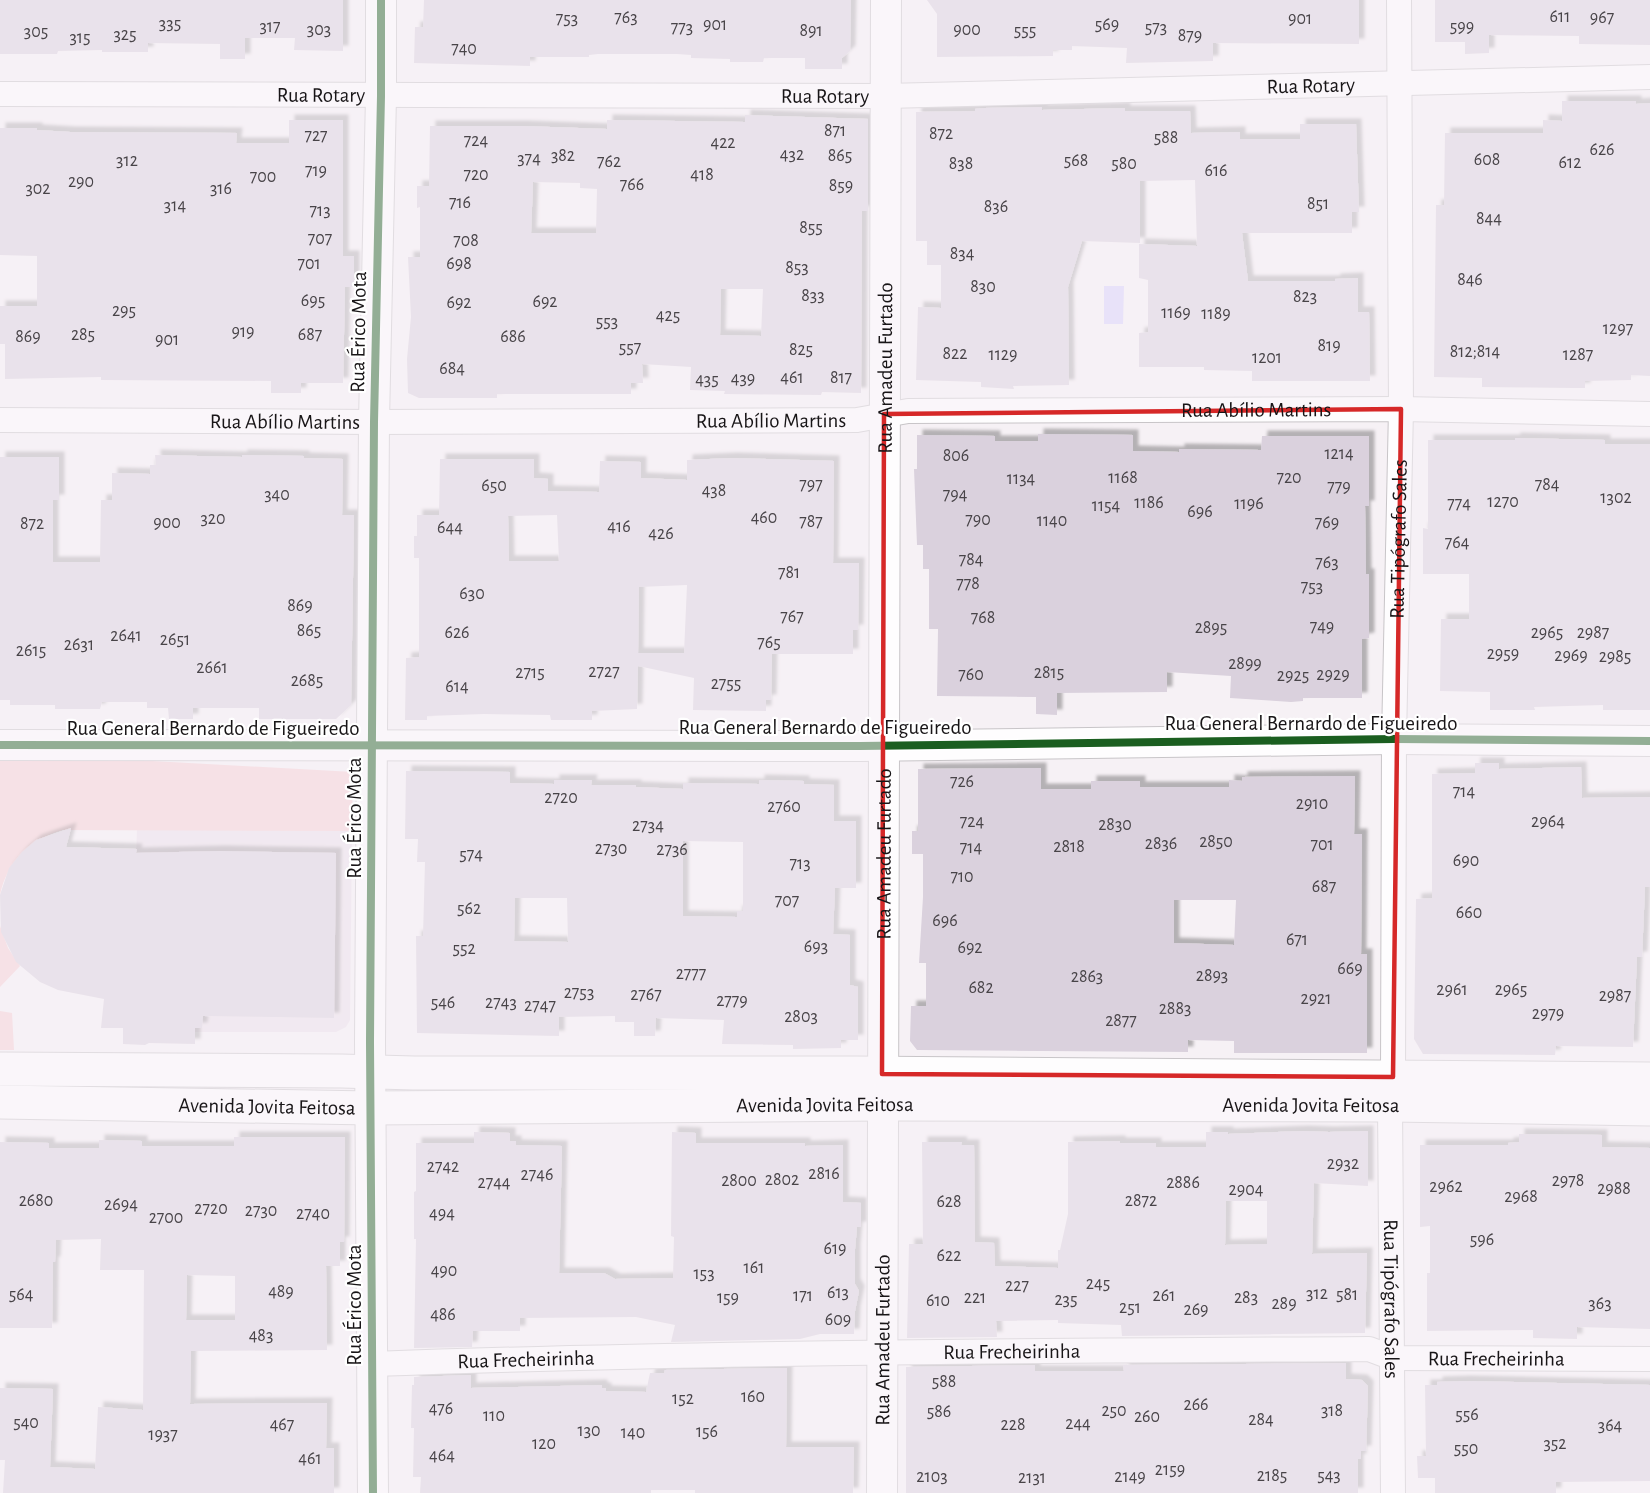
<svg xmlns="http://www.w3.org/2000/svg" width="1650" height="1493" font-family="'Alegreya Sans',sans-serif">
	<defs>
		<filter id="shadow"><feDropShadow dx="5.5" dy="-5.5" stdDeviation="1.5" flood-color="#0004"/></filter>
	</defs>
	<rect width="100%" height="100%" fill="#f6f1f5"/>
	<polygon fill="#ece1ea" points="137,829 352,831 350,1020 346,1027 336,1032 130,1032"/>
	<g fill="#f6ced2">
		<path d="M0 756 152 761 353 772 352 831 63 830C31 839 7 861 0 895Z"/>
		<polygon points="0,926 8,948 20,966 0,987"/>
		<polygon points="0,1011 12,1013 14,1050 0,1050"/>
	</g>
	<polygon fill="#d8d0fc" points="1104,286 1124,286 1123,324 1104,324"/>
	<g fill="#dad1dd" fill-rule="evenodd" filter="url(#shadow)">
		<polygon points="0,0 343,0 343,51 294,50 295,38 245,38 245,59 220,59 220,44 148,43 148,52 102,52 102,50 58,51 57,54 0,54"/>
		<polygon points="424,0 851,0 850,51 842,58 842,69 805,69 805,58 764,58 763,62 730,62 730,59 691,58 691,55 677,54 598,54 589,55 589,57 530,57 530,66 414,63 415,27 423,27"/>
		<polygon points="927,0 1359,0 1359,44 1213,43 1213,61 1126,63 1127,48 1072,46 1072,50 1053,50 1053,56 937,57 937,14"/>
		<polygon points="1435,0 1650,0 1650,45 1579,44 1579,36 1489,35 1489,53 1465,54 1465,42 1435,42"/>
		<polygon points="1562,101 1636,101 1636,104 1650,103 1650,376 1631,375 1631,380 1585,381 1585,388 1573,388 1482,387 1482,378 1434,377 1436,205 1444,205 1445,133 1543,133 1543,120 1562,121"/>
		<polygon points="1042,107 1042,110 1125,108 1125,111 1190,111 1191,133 1240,132 1240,139 1300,139 1300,124 1356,124 1359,212 1352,212 1352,233 1242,233 1248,281 1335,281 1335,279 1358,278 1358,312 1369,312 1370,381 1252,381 1252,371 1204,370 1204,367 1139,367 1139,333 1148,332 1148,280 1139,278 1139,244 1197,246 1195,180 1140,181 1140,243 1082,241 1068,287 1069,385 1013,386 1014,389 981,387 981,382 916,380 918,307 941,308 941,265 927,265 927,241 916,241 916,112 975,111 975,109 984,108"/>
		<path d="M745 115 868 119V211H862L861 393 822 392 821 395 724 394 725 391 690 390 691 367 642 364 643 383H631V394H497V398H419L408 393 407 359 411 317 408 257H420V207L417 208V186H429L430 126H522L607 129V120L745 122ZM533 182 580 183V188L597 189 596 233H531ZM721 289H763L761 336 720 335Z"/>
		<polygon points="289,120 343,120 343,256 354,256 354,287 345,287 343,383 301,383 301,393 271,393 271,381 101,380 101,377 5,379 5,344 0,344 0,306 37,306 37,256 0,255 0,128 37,128 37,130 70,132 237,133 236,143 289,143"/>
		<polygon points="1038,434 1133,435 1133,451 1179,452 1179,449 1261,450 1262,436 1369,436 1369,506 1365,506 1366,574 1369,574 1369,638 1362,639 1362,698 1303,698 1303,701 1291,702 1230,698 1231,676 1167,672 1167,692 1057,693 1057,715 1036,714 1036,697 937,696 938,629 929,629 929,569 923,569 923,545 917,545 914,469 917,469 917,435 995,436 995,441 1038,441"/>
		<polygon points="1515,438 1605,440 1605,444 1650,444 1650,710 1603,710 1603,705 1534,707 1535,710 1490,710 1490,692 1440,691 1441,619 1469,619 1469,574 1423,574 1423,528 1428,529 1428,440 1515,440"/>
		<polygon points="155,455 242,457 242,455 304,456 304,458 343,459 342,515 354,515 351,705 336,719 259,719 259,708 193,708 193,719 169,719 168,708 147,708 147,702 102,702 100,709 55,709 55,705 10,705 10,700 0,700 0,457 59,457 59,500 53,500 53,562 100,562 101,500 112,500 112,473 150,474 150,465 156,465"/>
		<path d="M732 458 834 461 833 563H859L858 630H853V654H772L771 700H766V711L693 710 694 678 638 666 637 709 592 711V720H551L550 715 484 714 427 716V720H405L406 658 419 657V558H414V536H417V515H439L440 459H534V478L548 479V491L599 492 600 461 641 462V478L687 480V460ZM557 515 559 561H509L508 516ZM687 585 684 653H638L639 587Z"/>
		<polygon points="1475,763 1499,763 1499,769 1581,767 1582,798 1650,797 1650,887 1645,887 1642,957 1637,957 1633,1047 1556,1046 1555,1055 1423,1054 1414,1039 1416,899 1432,898 1432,774 1475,773"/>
		<path d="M1041 768V789H1091V781H1140V787H1229V780L1242 781V777L1355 776 1354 834H1362L1361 954H1367V1053H1234V1041L1188 1040V1052L917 1050 910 1041 911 1006H926V963H919L923 897V854H912V831H918V769ZM1174 900H1236L1234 945 1174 943Z"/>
		<path d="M406 771 510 772V783L554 784V780H592L591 785H636V787L683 789V783L759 784V780L804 781V784L834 785V821H856V888H835L833 934 850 935V985L858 987V1040H841V1048L793 1049V1045L722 1044 724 1020 656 1018 655 1036H634V1022H615V1016L559 1017V1036L417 1033 416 936H423L425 862H417L418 839H405ZM683 841 743 842V911H737V917L683 916ZM515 898H567L568 942 514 941Z"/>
		<polygon points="71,828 66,847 137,849 136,853 220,851 336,853 334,1018 203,1016 202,1028 195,1028 195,1044 149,1043 145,1045 123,1044 123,1028 101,1028 104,999 58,990 40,982 16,962 1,932 0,895 9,868 22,852 36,840"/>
		<path d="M1303 1131 1329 1132 1368 1131V1186L1314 1183 1312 1254 1367 1253 1365 1333 1122 1336 1121 1325 1058 1323V1320L996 1321 997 1337 907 1338 909 1244H923L922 1142H962L961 1145H974L975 1242 994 1243 995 1266 1058 1268V1250H1060L1068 1214V1142L1120 1141V1143H1156V1147H1206V1132H1228V1134ZM1226 1201H1267V1244L1225 1245Z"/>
		<polygon points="474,1132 510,1133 510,1141 516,1141 516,1145 562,1146 559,1273 604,1273 615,1279 673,1278 674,1237 671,1236 672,1132 696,1133 696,1143 805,1143 805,1146 843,1145 843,1202 861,1203 861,1227 857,1227 855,1249 855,1284 859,1291 855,1311 854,1334 820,1334 800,1339 671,1342 675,1325 636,1317 520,1318 520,1331 473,1331 472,1347 414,1348 416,1239 414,1239 414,1192 416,1191 416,1143 474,1143"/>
		<polygon points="1519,1134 1602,1135 1602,1147 1650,1148 1650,1329 1577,1327 1577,1339 1533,1338 1533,1330 1427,1331 1427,1273 1430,1273 1430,1226 1420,1227 1420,1145 1508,1145 1508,1143 1519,1142"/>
		<path d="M234 1137H345L344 1242H340V1266H326L327 1350 191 1351 190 1404 327 1403 326 1448H334V1493H3L5 1460H0V1388L53 1389 50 1467 95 1469 98 1407 143 1410 144 1270H100L101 1239 56 1240 55 1262H53L52 1328H0V1142L49 1143V1148H99V1140L142 1141V1146H234ZM187 1275 235 1276V1320H186Z"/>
		<polygon points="1346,1363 1346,1379 1362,1380 1368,1386 1366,1451 1361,1451 1361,1459 1358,1459 1358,1493 906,1493 906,1367 1035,1365 1035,1371 1124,1371 1123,1365"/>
		<polygon points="787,1368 786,1447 854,1447 853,1493 695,1493 695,1490 651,1490 651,1493 420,1493 421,1477 413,1477 414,1428 411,1428 412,1385 414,1385 414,1377 471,1375 471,1388 602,1385 602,1388 606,1388 606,1391 646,1392 650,1373 664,1373 665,1370"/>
		<polygon points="1465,1381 1650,1385 1650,1481 1556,1482 1556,1493 1435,1493 1435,1478 1418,1478 1417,1456 1426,1456 1425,1385 1437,1385 1437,1382"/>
	</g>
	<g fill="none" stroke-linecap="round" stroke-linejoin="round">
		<g stroke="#c8c5c8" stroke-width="26">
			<g id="minor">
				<path id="s1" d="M0 94 886 96 1650 77"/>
				<path id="s2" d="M0 420 374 422 857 420 908 411 1401 409 1650 414"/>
				<path id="s3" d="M1393 1077 1394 739 1401 409 1399 0"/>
				<path id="s4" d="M1390 1105 1393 1493"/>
				<path id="s5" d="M372 1364C704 1352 1036 1351 1369 1349L1393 1358 1650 1359"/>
			</g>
		</g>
		<g stroke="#c8c5c8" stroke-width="32">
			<g id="tertiary">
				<polyline points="0,745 860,746 1394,739 1650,741"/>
				<polyline points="373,1493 370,1042 374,422 381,96 381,0"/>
				<path id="s6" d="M882 1493 886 0"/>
			</g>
		</g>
		<g stroke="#c8c5c8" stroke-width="35">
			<g id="primary">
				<polyline points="0,1069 341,1071 414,1073 853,1073 1650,1079"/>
				<path id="s7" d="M0 1102 371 1108 882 1104 1390 1105 1650 1109"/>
			</g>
		</g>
		<use href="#minor" stroke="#fefdfe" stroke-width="24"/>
		<use href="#tertiary" stroke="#fefdfe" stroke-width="30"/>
		<use href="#primary" stroke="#fefdfe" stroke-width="33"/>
		<g stroke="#fff" stroke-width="11">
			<g id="cycleway">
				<polyline points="0,745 860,746 1394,739 1650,741"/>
				<polyline points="373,1493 370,1042 374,422 381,96 381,0"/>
			</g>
		</g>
		<use href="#cycleway" stroke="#1b5e20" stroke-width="8"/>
	</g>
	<path d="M0 0H1650V1493H0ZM1401 409 1393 1077 882 1074 884 414Z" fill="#f6f1f5" fill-opacity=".55" fill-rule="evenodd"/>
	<path fill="none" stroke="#d62828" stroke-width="4.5" stroke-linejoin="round" d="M1401 409 1393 1077 882 1074 884 414Z"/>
	<g text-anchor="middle" stroke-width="4.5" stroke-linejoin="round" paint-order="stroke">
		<g font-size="18" fill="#484448">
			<text x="1560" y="22">611</text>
			<text x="626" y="23">763</text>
			<text x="1602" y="23">967</text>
			<text x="567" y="24">753</text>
			<text x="1300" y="24">901</text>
			<text x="170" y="29">335</text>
			<text x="715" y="30">901</text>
			<text x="1107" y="30">569</text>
			<text x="270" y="32">317</text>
			<text x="1462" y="32">599</text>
			<text x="682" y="33">773</text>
			<text x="1156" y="33">573</text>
			<text x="319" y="35">303</text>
			<text x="967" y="35">900</text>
			<text x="811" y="36">891</text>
			<text x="1025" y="36">555</text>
			<text x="36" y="37">305</text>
			<text x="125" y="40">325</text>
			<text x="1190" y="41">879</text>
			<text x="80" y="43">315</text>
			<text x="464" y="54">740</text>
			<text x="835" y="136">871</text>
			<text x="941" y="139">872</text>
			<text x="316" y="141">727</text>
			<text x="1166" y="143">588</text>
			<text x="476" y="146">724</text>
			<text x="723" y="148">422</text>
			<text x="1602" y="155">626</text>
			<text x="792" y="160">432</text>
			<text x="563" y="161">382</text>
			<text x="840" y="161">865</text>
			<text x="529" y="164">374</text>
			<text x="1487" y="165">608</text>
			<text x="127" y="166">312</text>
			<text x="1076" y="166">568</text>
			<text x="609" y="167">762</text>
			<text x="1570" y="168">612</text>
			<text x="961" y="169">838</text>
			<text x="1124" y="169">580</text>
			<text x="316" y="176">719</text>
			<text x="1216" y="176">616</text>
			<text x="476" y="180">720</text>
			<text x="702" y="180">418</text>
			<text x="263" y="182">700</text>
			<text x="81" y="187">290</text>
			<text x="632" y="190">766</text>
			<text x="841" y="191">859</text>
			<text x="38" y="194">302</text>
			<text x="221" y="194">316</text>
			<text x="460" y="208">716</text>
			<text x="1318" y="209">851</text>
			<text x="175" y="211">314</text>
			<text x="996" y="212">836</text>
			<text x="320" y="216">713</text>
			<text x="1489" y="224">844</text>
			<text x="811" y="233">855</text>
			<text x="320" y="244">707</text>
			<text x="466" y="246">708</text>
			<text x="962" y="259">834</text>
			<text x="309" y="269">701</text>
			<text x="459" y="269">698</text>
			<text x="797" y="273">853</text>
			<text x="1470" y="285">846</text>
			<text x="983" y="292">830</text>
			<text x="813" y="301">833</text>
			<text x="1305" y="302">823</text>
			<text x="313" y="306">695</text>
			<text x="545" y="307">692</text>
			<text x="459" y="308">692</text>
			<text x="124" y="316">295</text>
			<text x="1176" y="318">1169</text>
			<text x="1216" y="319">1189</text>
			<text x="668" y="321">425</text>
			<text x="607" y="327">553</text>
			<text x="1618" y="334">1297</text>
			<text x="243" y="337">919</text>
			<text x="83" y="340">285</text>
			<text x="310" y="340">687</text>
			<text x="28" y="342">869</text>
			<text x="513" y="342">686</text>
			<text x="167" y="345">901</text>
			<text x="1329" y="351">819</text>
			<text x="630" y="353">557</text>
			<text x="801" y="355">825</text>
			<text x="1475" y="357">812;814</text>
			<text x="955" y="359">822</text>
			<text x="1003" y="360">1129</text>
			<text x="1578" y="360">1287</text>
			<text x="1267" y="363">1201</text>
			<text x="452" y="374">684</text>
			<text x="792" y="383">461</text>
			<text x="841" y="383">817</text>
			<text x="743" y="384">439</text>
			<text x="707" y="385">435</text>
			<text x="1339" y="459">1214</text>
			<text x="956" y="461">806</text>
			<text x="1123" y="483">1168</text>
			<text x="1289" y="483">720</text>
			<text x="1021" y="484">1134</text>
			<text x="811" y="490">797</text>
			<text x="1547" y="490">784</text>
			<text x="494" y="491">650</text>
			<text x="1339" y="492">779</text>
			<text x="714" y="496">438</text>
			<text x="277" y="500">340</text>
			<text x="955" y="500">794</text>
			<text x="1616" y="503">1302</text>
			<text x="1503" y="507">1270</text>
			<text x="1149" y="508">1186</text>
			<text x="1249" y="509">1196</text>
			<text x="1459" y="509">774</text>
			<text x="1106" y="511">1154</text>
			<text x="1200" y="517">696</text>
			<text x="764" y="523">460</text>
			<text x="213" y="524">320</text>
			<text x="978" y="525">790</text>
			<text x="1052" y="526">1140</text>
			<text x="811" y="527">787</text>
			<text x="167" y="528">900</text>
			<text x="1327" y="528">769</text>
			<text x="32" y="529">872</text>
			<text x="619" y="532">416</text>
			<text x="450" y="533">644</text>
			<text x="661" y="539">426</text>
			<text x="1457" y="548">764</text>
			<text x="971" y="565">784</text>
			<text x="1327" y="568">763</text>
			<text x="789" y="578">781</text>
			<text x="968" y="589">778</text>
			<text x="1312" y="592">753</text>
			<text x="472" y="599">630</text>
			<text x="300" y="611">869</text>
			<text x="792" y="622">767</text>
			<text x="983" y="623">768</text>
			<text x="1322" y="632">749</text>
			<text x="1211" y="633">2895</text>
			<text x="309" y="636">865</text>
			<text x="457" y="638">626</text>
			<text x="1547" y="638">2965</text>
			<text x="1593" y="638">2987</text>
			<text x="126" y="641">2641</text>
			<text x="175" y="645">2651</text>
			<text x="769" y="648">765</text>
			<text x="79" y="650">2631</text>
			<text x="31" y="656">2615</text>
			<text x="1503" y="659">2959</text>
			<text x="1571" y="661">2969</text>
			<text x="1615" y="662">2985</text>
			<text x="1245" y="669">2899</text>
			<text x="212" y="673">2661</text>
			<text x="604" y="677">2727</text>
			<text x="530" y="678">2715</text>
			<text x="1049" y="678">2815</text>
			<text x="971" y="680">760</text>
			<text x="1333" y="680">2929</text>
			<text x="1293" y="681">2925</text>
			<text x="307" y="686">2685</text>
			<text x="726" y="689">2755</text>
			<text x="457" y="692">614</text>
			<text x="962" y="787">726</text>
			<text x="1464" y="797">714</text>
			<text x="561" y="803">2720</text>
			<text x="1312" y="809">2910</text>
			<text x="784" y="812">2760</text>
			<text x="972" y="827">724</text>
			<text x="1548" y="827">2964</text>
			<text x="1115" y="830">2830</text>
			<text x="648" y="831">2734</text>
			<text x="1216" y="847">2850</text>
			<text x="1161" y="849">2836</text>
			<text x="1322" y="850">701</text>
			<text x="1069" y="852">2818</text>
			<text x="971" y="853">714</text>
			<text x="611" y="854">2730</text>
			<text x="672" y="855">2736</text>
			<text x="471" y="860">574</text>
			<text x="1466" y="866">690</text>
			<text x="800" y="869">713</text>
			<text x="962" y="882">710</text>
			<text x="1324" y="892">687</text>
			<text x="787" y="906">707</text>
			<text x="469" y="914">562</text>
			<text x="1469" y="918">660</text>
			<text x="945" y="926">696</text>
			<text x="1297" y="945">671</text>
			<text x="816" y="952">693</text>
			<text x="970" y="953">692</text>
			<text x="464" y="954">552</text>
			<text x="1350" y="974">669</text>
			<text x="691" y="979">2777</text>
			<text x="1212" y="981">2893</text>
			<text x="1087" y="982">2863</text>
			<text x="981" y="993">682</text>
			<text x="1452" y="995">2961</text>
			<text x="1511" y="995">2965</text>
			<text x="579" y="998">2753</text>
			<text x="646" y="1000">2767</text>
			<text x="1615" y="1001">2987</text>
			<text x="1316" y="1004">2921</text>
			<text x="732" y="1006">2779</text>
			<text x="443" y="1008">546</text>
			<text x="501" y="1008">2743</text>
			<text x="540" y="1011">2747</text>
			<text x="1175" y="1014">2883</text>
			<text x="1548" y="1019">2979</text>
			<text x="801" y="1022">2803</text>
			<text x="1121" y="1026">2877</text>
			<text x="1343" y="1169">2932</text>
			<text x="443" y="1172">2742</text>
			<text x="824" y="1179">2816</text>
			<text x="537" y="1180">2746</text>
			<text x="782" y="1185">2802</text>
			<text x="739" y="1186">2800</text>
			<text x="1568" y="1186">2978</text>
			<text x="494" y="1188">2744</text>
			<text x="1183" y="1188">2886</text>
			<text x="1446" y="1192">2962</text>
			<text x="1614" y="1194">2988</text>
			<text x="1246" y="1195">2904</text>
			<text x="1521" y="1202">2968</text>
			<text x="36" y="1206">2680</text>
			<text x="1141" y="1206">2872</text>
			<text x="949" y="1207">628</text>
			<text x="121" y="1210">2694</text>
			<text x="211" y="1214">2720</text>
			<text x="261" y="1216">2730</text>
			<text x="313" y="1219">2740</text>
			<text x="442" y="1219">494</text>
			<text x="166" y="1223">2700</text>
			<text x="1482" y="1245">596</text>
			<text x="835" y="1254">619</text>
			<text x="949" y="1261">622</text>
			<text x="754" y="1273">161</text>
			<text x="444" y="1276">490</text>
			<text x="704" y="1279">153</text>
			<text x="1098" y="1289">245</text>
			<text x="1017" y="1291">227</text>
			<text x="281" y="1297">489</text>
			<text x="838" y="1298">613</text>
			<text x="1317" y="1299">312</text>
			<text x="21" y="1300">564</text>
			<text x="1347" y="1300">581</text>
			<text x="803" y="1301">171</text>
			<text x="1164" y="1301">261</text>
			<text x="728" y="1303">159</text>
			<text x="975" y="1303">221</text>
			<text x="1246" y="1303">283</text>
			<text x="1066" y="1305">235</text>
			<text x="938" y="1306">610</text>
			<text x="1284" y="1309">289</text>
			<text x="1600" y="1309">363</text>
			<text x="1130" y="1313">251</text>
			<text x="1196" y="1315">269</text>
			<text x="443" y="1320">486</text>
			<text x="838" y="1325">609</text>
			<text x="261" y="1341">483</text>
			<text x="944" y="1387">588</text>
			<text x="753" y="1402">160</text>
			<text x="683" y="1404">152</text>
			<text x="1196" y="1410">266</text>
			<text x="441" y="1414">476</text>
			<text x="1114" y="1416">250</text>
			<text x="1332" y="1416">318</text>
			<text x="939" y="1417">586</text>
			<text x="1467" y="1420">556</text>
			<text x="494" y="1421">110</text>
			<text x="1147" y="1422">260</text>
			<text x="1261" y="1425">284</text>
			<text x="26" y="1428">540</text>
			<text x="1078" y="1429">244</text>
			<text x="282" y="1430">467</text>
			<text x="1013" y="1430">228</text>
			<text x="1610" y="1431">364</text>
			<text x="589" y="1436">130</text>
			<text x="707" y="1437">156</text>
			<text x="633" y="1438">140</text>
			<text x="163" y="1440">1937</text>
			<text x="544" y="1449">120</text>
			<text x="1555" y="1449">352</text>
			<text x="1466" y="1454">550</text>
			<text x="442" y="1461">464</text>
			<text x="310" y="1464">461</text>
			<text x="1170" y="1475">2159</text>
			<text x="1272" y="1481">2185</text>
			<text x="1329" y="1481">543</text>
			<text x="932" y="1482">2103</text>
			<text x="1130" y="1482">2149</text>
			<text x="1032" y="1483">2131</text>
		</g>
		<g font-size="21" fill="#181517" stroke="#fff">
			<text dy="7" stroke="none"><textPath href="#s1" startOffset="1311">Rua Rotary</textPath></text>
			<text dy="7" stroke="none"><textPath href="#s1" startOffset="321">Rua Rotary</textPath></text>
			<text dy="7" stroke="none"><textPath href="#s1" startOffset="825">Rua Rotary</textPath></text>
			<text transform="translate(358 332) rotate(-89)" y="7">Rua Érico Mota</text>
			<text dy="7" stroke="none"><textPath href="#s6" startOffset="1125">Rua Amadeu Furtado</textPath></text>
			<text dy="7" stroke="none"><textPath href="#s2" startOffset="1257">Rua Abílio Martins</textPath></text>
			<text dy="7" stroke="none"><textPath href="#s2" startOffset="285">Rua Abílio Martins</textPath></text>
			<text dy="7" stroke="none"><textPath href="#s2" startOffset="771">Rua Abílio Martins</textPath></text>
			<text dy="7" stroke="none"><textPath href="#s3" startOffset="538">Rua Tipógrafo Sales</textPath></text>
			<text x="1311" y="730">Rua General Bernardo de Figueiredo</text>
			<text x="825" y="734">Rua General Bernardo de Figueiredo</text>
			<text x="213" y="735">Rua General Bernardo de Figueiredo</text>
			<text transform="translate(354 818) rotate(-90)" y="7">Rua Érico Mota</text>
			<text dy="7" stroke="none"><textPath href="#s6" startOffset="639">Rua Amadeu Furtado</textPath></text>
			<text dy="7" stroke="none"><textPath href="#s7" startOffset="825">Avenida Jovita Feitosa</textPath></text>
			<text dy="7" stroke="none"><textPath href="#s7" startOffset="1311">Avenida Jovita Feitosa</textPath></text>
			<text dy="7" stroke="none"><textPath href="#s7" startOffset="267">Avenida Jovita Feitosa</textPath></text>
			<text dy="7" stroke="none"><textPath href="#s4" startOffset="194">Rua Tipógrafo Sales</textPath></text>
			<text transform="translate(354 1305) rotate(-90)" y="7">Rua Érico Mota</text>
			<text dy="7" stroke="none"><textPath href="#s6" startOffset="153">Rua Amadeu Furtado</textPath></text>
			<text dy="7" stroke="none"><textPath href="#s5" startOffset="640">Rua Frecheirinha</textPath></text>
			<text dy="7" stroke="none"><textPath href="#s5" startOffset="1126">Rua Frecheirinha</textPath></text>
			<text dy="7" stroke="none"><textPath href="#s5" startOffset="154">Rua Frecheirinha</textPath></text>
		</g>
	</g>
</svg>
